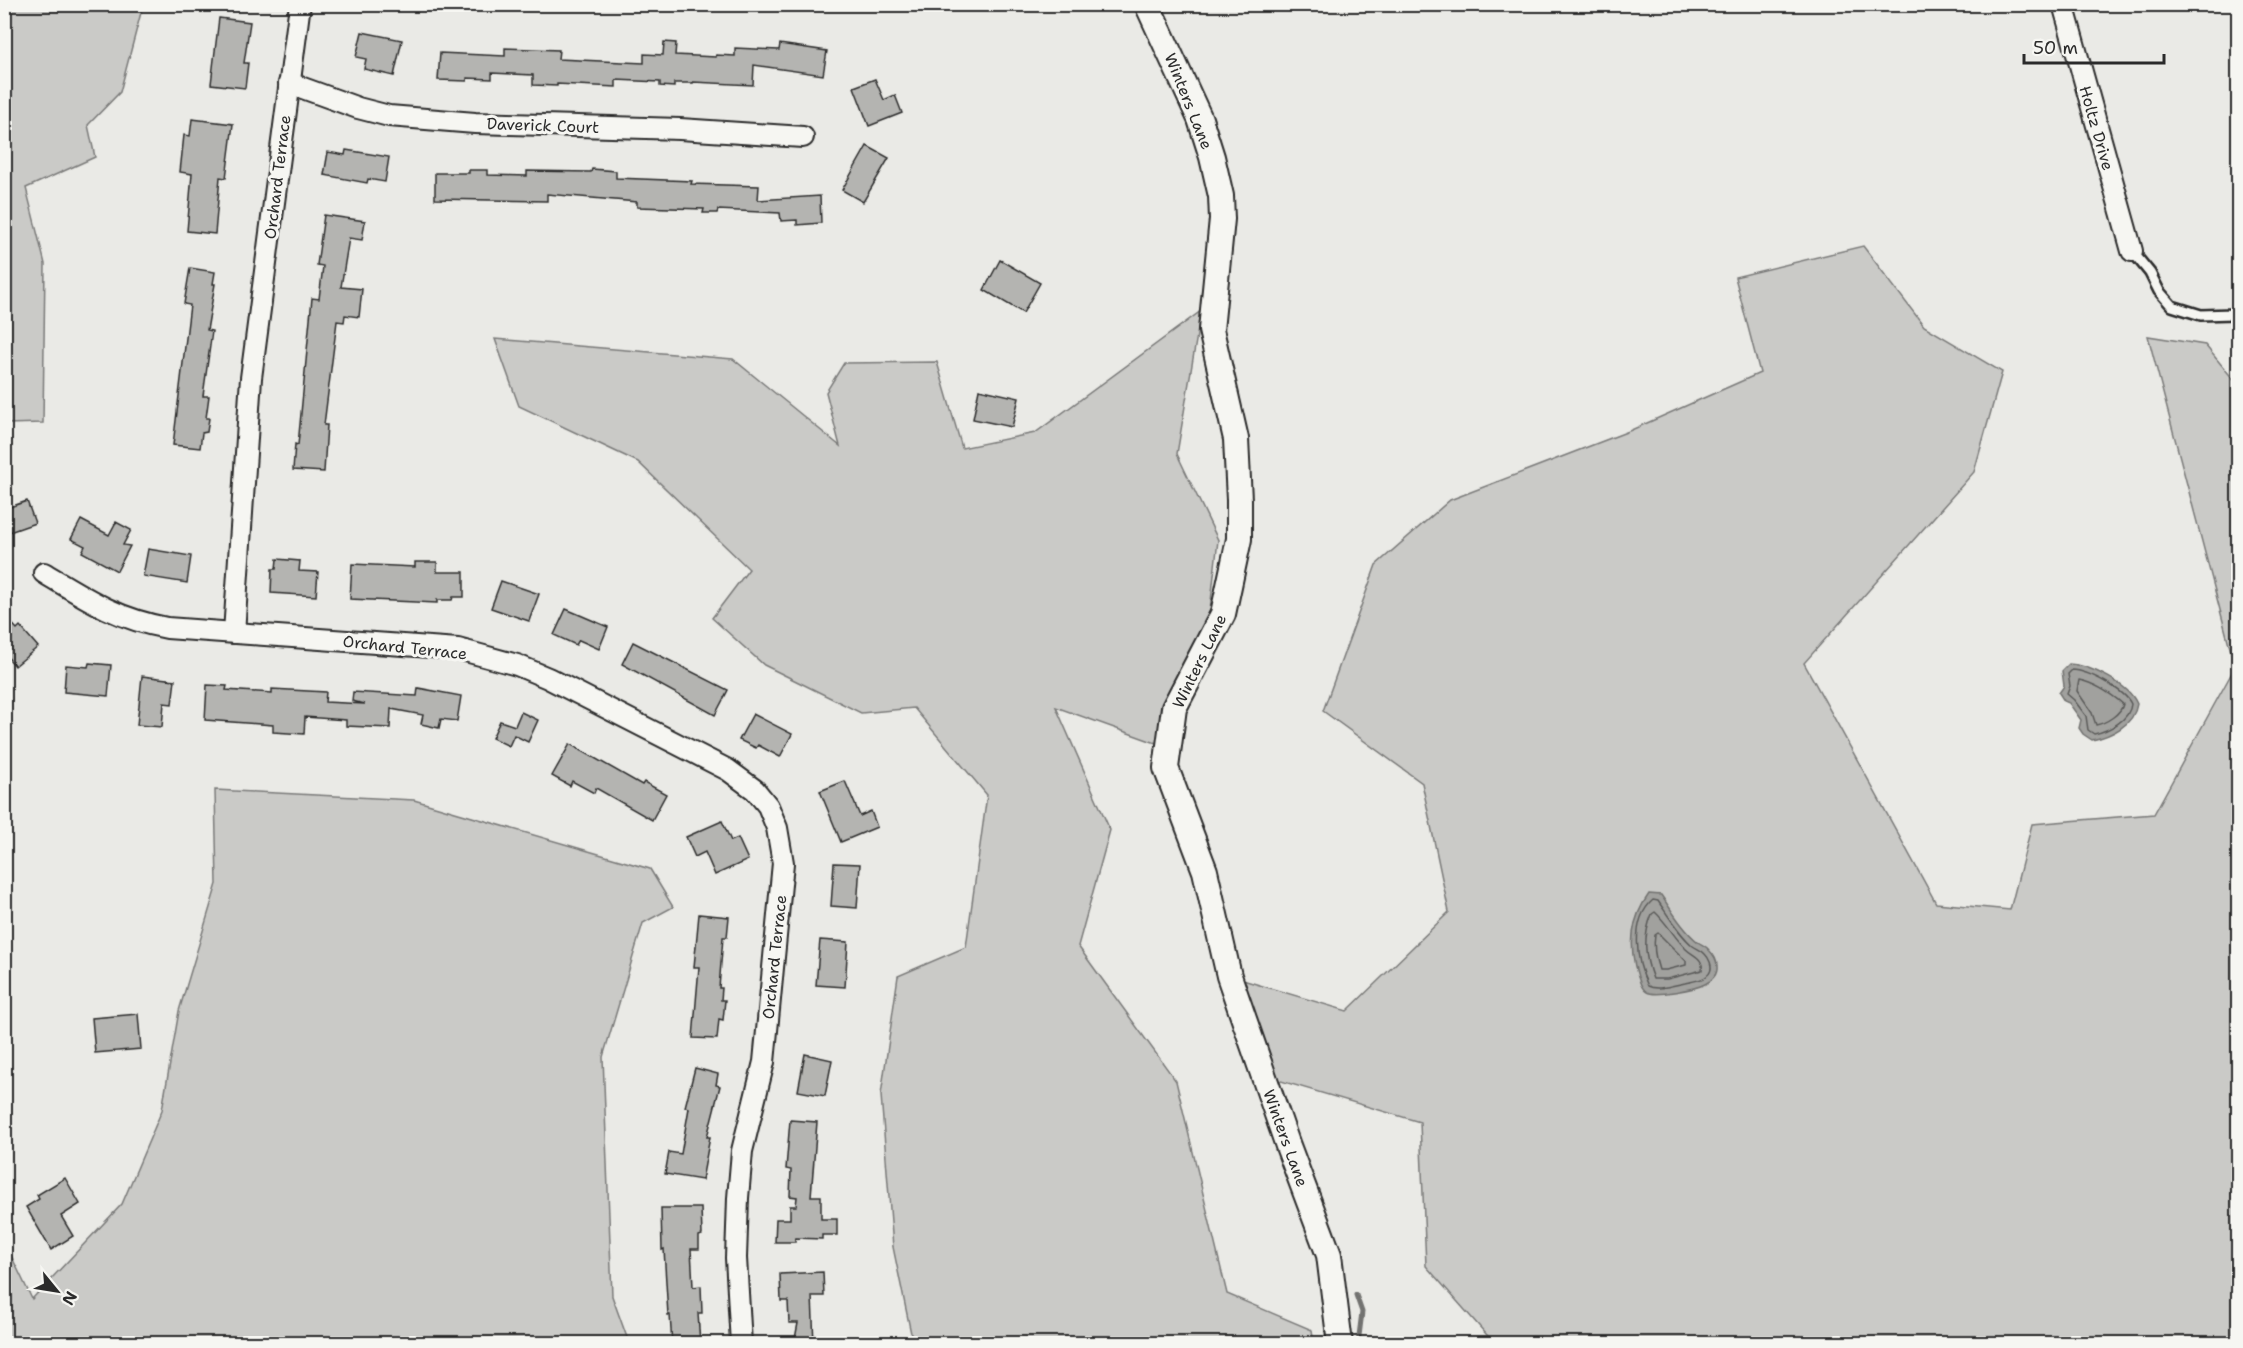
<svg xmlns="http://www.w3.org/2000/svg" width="2243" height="1348" font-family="'Shantell Sans',sans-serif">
	<rect width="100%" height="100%" fill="#eaeae6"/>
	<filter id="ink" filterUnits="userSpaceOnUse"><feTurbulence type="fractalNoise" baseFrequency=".0167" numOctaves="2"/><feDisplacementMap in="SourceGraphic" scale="12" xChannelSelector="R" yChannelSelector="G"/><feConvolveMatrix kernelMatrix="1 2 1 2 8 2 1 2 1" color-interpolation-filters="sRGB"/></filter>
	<g filter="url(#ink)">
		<g fill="#cacac7" stroke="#7a7a79" stroke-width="1.5">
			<polygon points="4,5 143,5 120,92 88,125 95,157 26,188 45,264 43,423 5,424"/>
			<polygon points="1863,246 1924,326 2002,372 1974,472 1804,663 1936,903 2010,910 2032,824 2154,814 2235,667 2148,336 2205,345 2238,385 2238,1343 1494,1343 1426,1266 1420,1122 1264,1076 1229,976 1347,1011 1449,912 1422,783 1323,711 1376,565 1450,500 1629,431 1760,373 1735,277"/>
			<polygon points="1201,311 1177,454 1218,540 1210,610 1156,743 1056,707 1110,830 1078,946 1176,1081 1227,1294 1312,1330 1314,1343 913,1343 893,1247 881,1095 898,976 966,947 987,795 914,708 861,713 764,665 712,618 749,569 638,462 519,406 495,339 733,359 840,446 826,392 844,363 937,362 962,448 1035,433"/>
			<polygon points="215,790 414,800 650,869 673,907 643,923 603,1057 612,1296 629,1343 5,1343 5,1243 32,1299 122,1204 162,1110 179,1011 217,884"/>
		</g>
		<g fill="#a1a19e" stroke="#727270" stroke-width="1.5">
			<path d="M2069 664C2090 665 2129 684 2137 704 2134 725 2111 736 2092 740L2083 734 2079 728 2081 720 2069 703 2064 701 2059 693 2064 686 2062 671Z"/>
			<path d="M1649 894 1661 895C1672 911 1683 930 1698 942 1702 945 1706 946 1709 950 1713 954 1717 960 1717 966 1718 974 1712 981 1705 984 1696 989 1655 997 1647 992 1641 989 1640 982 1638 977 1628 947 1631 919 1649 894Z"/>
		</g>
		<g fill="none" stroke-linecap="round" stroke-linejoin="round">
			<g stroke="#5a5a59" stroke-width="1.5">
				<path d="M2072 670C2087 670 2125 690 2131 704 2130 720 2108 731 2094 734L2088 730 2086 716 2074 700 2067 694 2070 686 2068 674Z"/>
				<path d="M2079 680C2094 683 2111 694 2123 704 2121 714 2106 723 2096 725L2092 713 2077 691Z"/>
				<path d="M1653 900 1658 901C1669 917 1679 934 1693 946 1697 949 1702 950 1705 954 1709 958 1713 966 1710 972 1706 980 1693 981 1685 983 1674 985 1658 991 1648 986 1636 962 1630 920 1653 900Z"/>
				<path d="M1655 912C1666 922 1675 938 1686 949 1693 956 1704 958 1702 970L1667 979H1653C1644 956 1643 936 1652 914Z"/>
				<path d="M1658 933 1686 961V965L1666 970H1659C1655 958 1653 947 1655 935Z"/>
			</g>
			<polyline stroke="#727270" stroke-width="5" points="1356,1295 1362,1312 1358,1344"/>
		</g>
		<g fill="#b4b4b1" stroke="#2b2b2b" stroke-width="1.5">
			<polygon points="219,18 250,22 244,63 248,63 245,88 211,84"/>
			<polygon points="362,32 402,40 394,76 364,69 366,59 356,57"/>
			<polygon points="664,42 676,43 675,55 716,57 716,55 735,56 735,48 779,50 780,44 827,51 823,75 754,65 753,85 693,82 693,83 674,83 674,87 660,86 660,82 616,80 616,87 557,84 557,86 533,85 533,75 492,73 492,79 467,78 467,81 438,80 440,53 505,56 505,48 559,50 558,59 644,63 644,54 663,55"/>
			<polygon points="875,79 884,100 895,95 902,113 869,126 854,87"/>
			<polygon points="192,119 233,124 226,178 220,177 215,234 187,231 192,174 180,172 184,135 190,136"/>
			<polygon points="867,146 889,158 863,202 842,190"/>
			<polygon points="346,150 389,157 385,182 368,179 367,183 324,175 328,152 345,155"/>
			<polygon points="592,169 616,171 616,178 692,181 691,184 759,186 758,200 820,196 821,223 797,225 797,220 781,221 780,213 718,210 717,213 703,213 704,209 637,207 637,202 547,194 547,201 435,199 435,173 469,173 469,170 487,170 487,175 527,176 527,171 591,172"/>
			<polygon points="324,215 365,221 362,240 349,238 341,287 362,289 359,317 345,315 344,322 337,321 324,425 327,425 324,472 293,470 295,444 298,445 312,298 319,299 323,266 317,265"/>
			<polygon points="1000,260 1040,283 1023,313 984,290"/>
			<polygon points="190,268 215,272 213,284 215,284 207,330 212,331 203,396 209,396 206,418 209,418 207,432 202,433 200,448 173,445 190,305 184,304"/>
			<polygon points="979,389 1019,398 1012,427 973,419"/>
			<polygon points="27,501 35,523 4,534 4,509"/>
			<polygon points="81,520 109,535 116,522 131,530 123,545 130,546 117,571 82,552 85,546 71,539"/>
			<polygon points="148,549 191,556 187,583 143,576"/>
			<polygon points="277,559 300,561 299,571 318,572 316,596 271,593 272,569 276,569"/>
			<polygon points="415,562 437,562 437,572 464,572 464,597 453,597 452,600 437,600 437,603 350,599 352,564 415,567"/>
			<polygon points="501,581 539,594 529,621 491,608"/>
			<polygon points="566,609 608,627 599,649 579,640 576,645 554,635"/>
			<polygon points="4,615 17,629 20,626 38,647 15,666 4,653"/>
			<polygon points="633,642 728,690 715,715 622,664"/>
			<polygon points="89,663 111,665 108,696 64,692 66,665 88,667"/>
			<polygon points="142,676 175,680 172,704 164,703 162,727 137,725"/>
			<polygon points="207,685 227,686 226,690 272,693 272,689 326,692 325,702 365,704 352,701 353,692 417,696 418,688 461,696 457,721 441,719 439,728 421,724 423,715 391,709 390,728 346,726 346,720 305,717 304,734 273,732 273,725 205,720"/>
			<polygon points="521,712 538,720 528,742 514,735 509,746 492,738 500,721 515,726"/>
			<polygon points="753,714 792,734 780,757 758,745 756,748 739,740"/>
			<polygon points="570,744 642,785 644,782 666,794 652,820 596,788 594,793 572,781 570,786 552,776"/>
			<polygon points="845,781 860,816 871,811 877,827 841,842 820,791"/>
			<polygon points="722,821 731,841 738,838 748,860 715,875 705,852 695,857 686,837"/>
			<polygon points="834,863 860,864 857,908 831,906"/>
			<polygon points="699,914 729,917 727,937 723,937 719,988 722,988 721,1000 725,1000 723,1020 719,1019 717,1039 693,1038 699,967 694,967"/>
			<polygon points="820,940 848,942 845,987 816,985"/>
			<polygon points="138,1014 141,1049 95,1053 92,1018"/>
			<polygon points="805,1054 832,1060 825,1096 798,1091"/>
			<polygon points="695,1068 718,1074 716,1085 720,1086 707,1137 710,1137 702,1180 665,1174 669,1152 681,1154 689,1108 685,1107"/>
			<polygon points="790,1120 817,1122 811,1196 821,1196 821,1219 837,1219 837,1235 822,1235 822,1239 795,1238 795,1242 775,1242 776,1219 790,1219 790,1206 796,1206 797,1197 790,1196 791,1170 786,1169"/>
			<polygon points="65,1178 80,1204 61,1216 73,1236 51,1250 26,1207 39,1199 37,1195"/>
			<polygon points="661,1208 701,1208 702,1235 699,1236 699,1249 691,1249 693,1287 701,1286 702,1313 698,1313 700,1344 672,1344 670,1315 668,1315 664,1249 662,1250"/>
			<polygon points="823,1272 824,1296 812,1296 814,1344 794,1344 798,1323 789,1323 788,1301 781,1301 780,1274"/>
		</g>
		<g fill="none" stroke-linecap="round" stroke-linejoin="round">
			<g stroke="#2b2b2b" stroke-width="14">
				<polyline id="service" points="2132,251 2150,273 2159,291 2172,306 2201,315 2233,314 2238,310"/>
			</g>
			<g stroke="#2b2b2b" stroke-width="24">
				<g id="minor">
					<polyline points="2063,4 2132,251"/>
					<polyline points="289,83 358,108 389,116 475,123 680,129 803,137"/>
					<path d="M44 573C87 599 117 619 167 628L458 649 484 656 517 665 548 678 728 770 755 790 768 806 777 828 783 863 764 1062 742 1151 738 1198 736 1258 741 1344"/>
					<polyline points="234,633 251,378 300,4"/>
				</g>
			</g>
			<g stroke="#2b2b2b" stroke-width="28">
				<polyline id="tertiary" points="1147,4 1200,119 1212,157 1221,196 1222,219 1211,330 1236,439 1239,500 1239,539 1223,614 1174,708 1166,768 1205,871 1229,976 1288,1146 1329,1255 1340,1344"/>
			</g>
			<use href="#service" stroke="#f6f6f2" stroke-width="9"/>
			<use href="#minor" stroke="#f6f6f2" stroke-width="20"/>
			<use href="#tertiary" stroke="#f6f6f2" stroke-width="24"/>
		</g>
	</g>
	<g text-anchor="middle" stroke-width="6" stroke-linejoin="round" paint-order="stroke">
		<g font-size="16" fill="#2b2b2b" stroke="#f6f6f2">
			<text transform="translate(1189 101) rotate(68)" y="6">Winters Lane</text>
			<text transform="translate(543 125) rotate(2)" y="6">Daverick Court</text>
			<text transform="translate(2097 128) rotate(74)" y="6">Holtz Drive</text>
			<text transform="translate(277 177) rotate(-83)" y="6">Orchard Terrace</text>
			<text transform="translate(405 647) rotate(6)" y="6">Orchard Terrace</text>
			<text transform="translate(1199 661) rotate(-64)" y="6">Winters Lane</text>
			<text transform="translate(774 957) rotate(-84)" y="6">Orchard Terrace</text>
			<text transform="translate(1286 1138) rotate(70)" y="6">Winters Lane</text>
		</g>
	</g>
	<rect width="2243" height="1348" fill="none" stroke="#f6f6f2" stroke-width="24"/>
	<rect x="12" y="12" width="2219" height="1324" fill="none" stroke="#2b2b2b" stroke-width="2" filter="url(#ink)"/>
	<g transform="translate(57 1291) rotate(120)" stroke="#f6f6f2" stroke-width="4.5" paint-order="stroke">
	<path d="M0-4.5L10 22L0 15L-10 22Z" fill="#2b2b2b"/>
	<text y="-9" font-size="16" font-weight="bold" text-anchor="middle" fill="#2b2b2b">N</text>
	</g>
	<path d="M2024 54v9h140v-9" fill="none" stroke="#2b2b2b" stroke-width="3"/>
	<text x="2033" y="54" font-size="18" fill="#2b2b2b" stroke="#f6f6f2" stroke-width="4.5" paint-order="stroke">50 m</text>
</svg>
